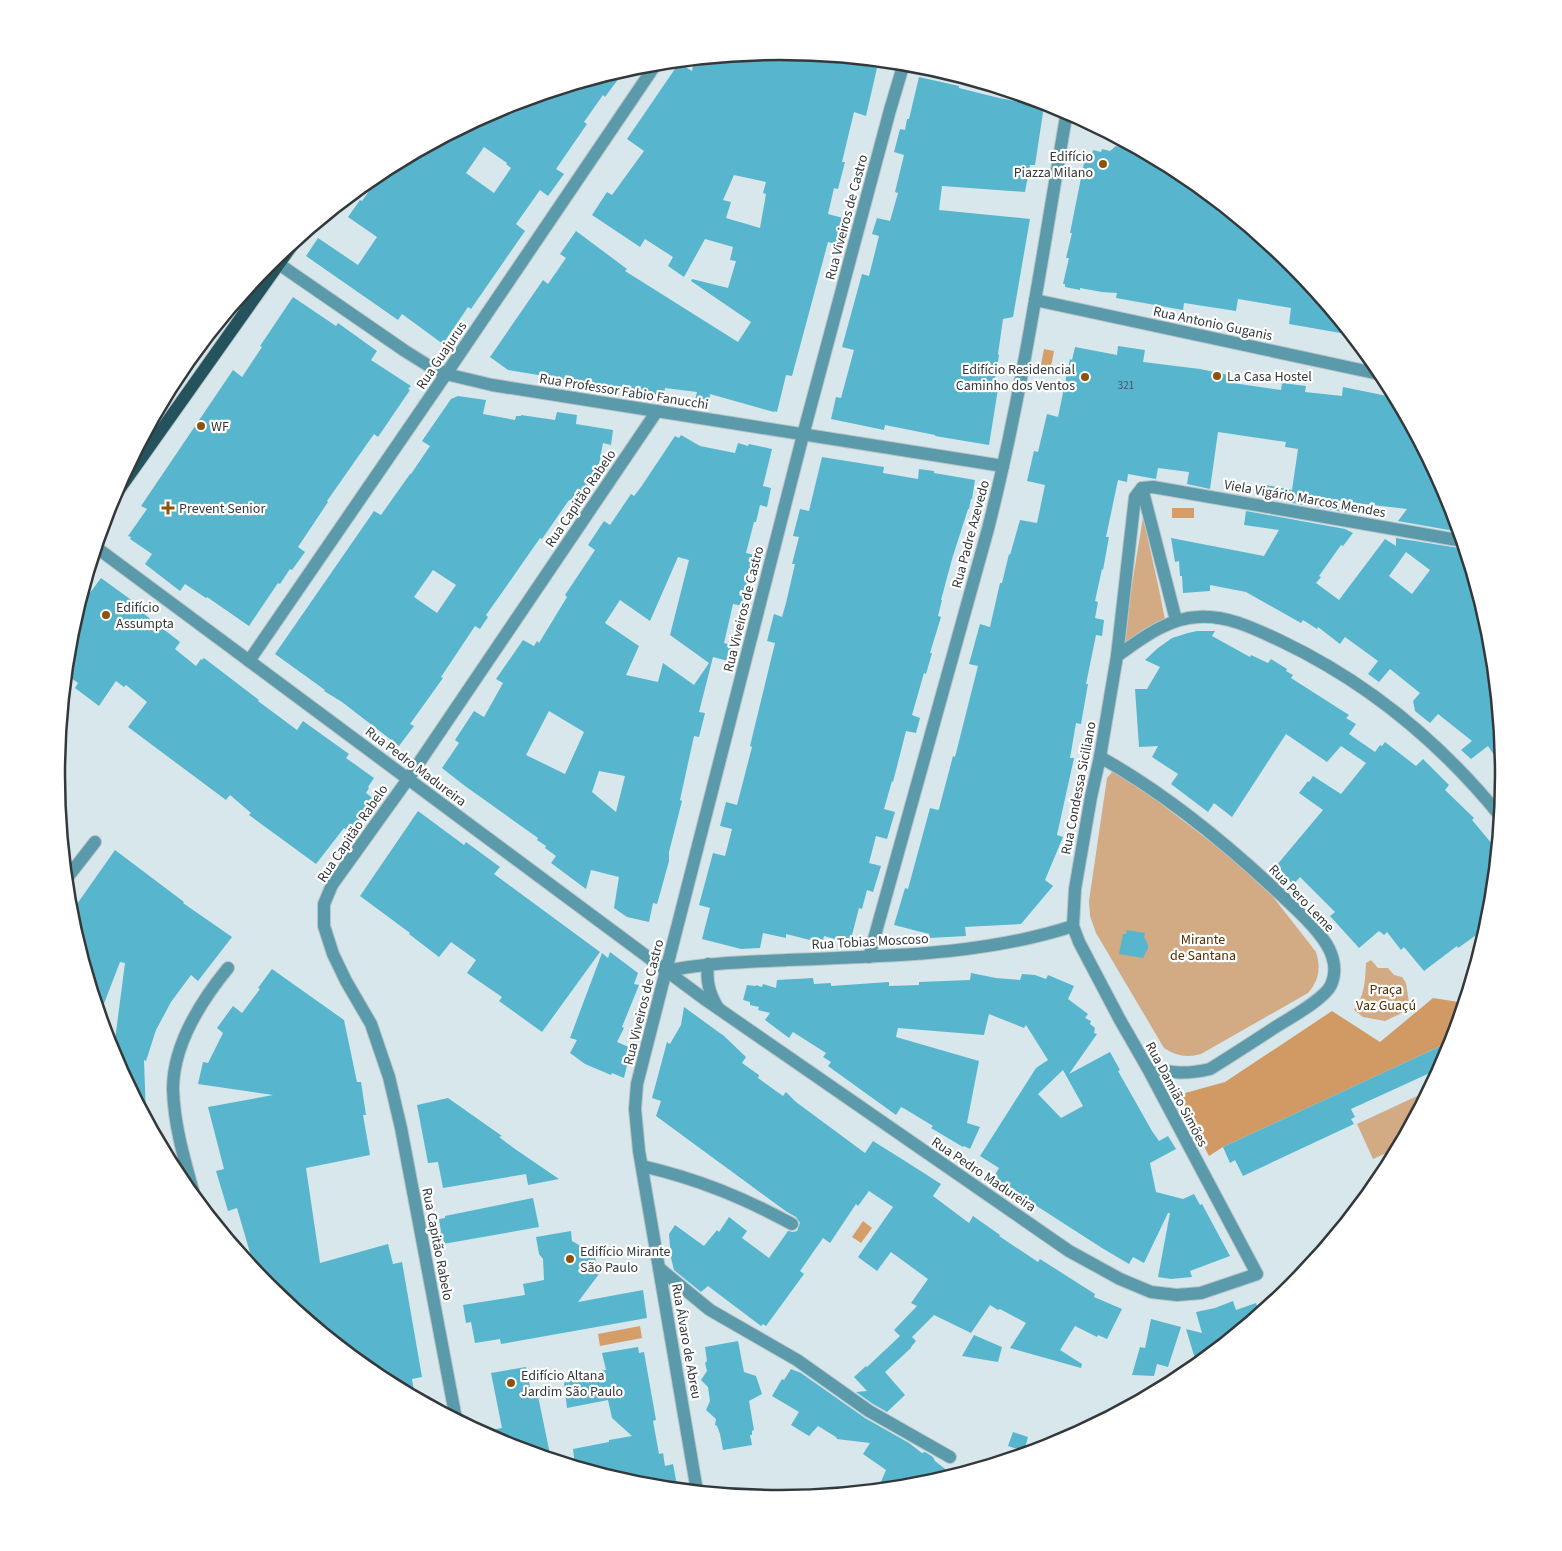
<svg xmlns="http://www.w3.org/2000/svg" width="1562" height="1551" font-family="'Source Sans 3',sans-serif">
	<rect width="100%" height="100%" fill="#d8e7eb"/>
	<g fill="#d2aa84">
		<polygon points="1143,517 1160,594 1165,620 1125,645 1131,591"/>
		<path d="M1112 772 1118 773 1134 783 1259 879 1316 952C1321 968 1319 980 1308 993L1201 1054C1187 1058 1176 1056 1164 1048L1096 933 1090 916 1089 901 1107 778Z"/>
		<path d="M1371 960 1378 968H1388L1394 975 1402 977 1406 983 1409 1003 1406 1011 1385 1021 1363 1017 1354 1010C1365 995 1365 981 1366 963Z"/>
		<polygon points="1430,1090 1400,1147 1373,1159 1357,1124"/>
	</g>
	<polygon fill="#d19a65" points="1433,998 1465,1003 1456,1034 1445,1044 1223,1147 1209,1156 1178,1095 1225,1082 1332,1011 1380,1042"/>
	<g fill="#d59e69">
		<polygon points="1044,349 1054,351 1050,372 1040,370"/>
		<rect x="1172" y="508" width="22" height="10"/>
		<polygon points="863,1221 872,1228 861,1243 852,1237"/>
		<polygon points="640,1326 642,1338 600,1346 598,1334"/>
	</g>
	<g fill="#57b6ce" fill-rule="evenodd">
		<path d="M781 51 818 55 817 56 864 66V65L877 68 866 116 854 112 842 162H845L838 189 834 188 828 214 843 218 836 244 828 242 792 376 786 375 777 412 774 411V412L710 394 709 402 695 400 697 392 665 388 664 396 508 370 490 357 543 280 548 284 566 258 560 254 576 231 627 269 625 271 738 342 751 322 691 281 692 279 728 288 736 261 730 260 733 247 705 239 684 277 668 266 673 257 645 239 640 247 592 215 607 192 612 195 644 151 627 139 679 63 692 71 694 60ZM734 175 766 182 763 193 766 194 760 228 726 218 731 202 723 200Z"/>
		<path d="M625 70 605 97 603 95 584 122 587 124 556 169 564 174 548 196 540 190 516 224 525 231 471 309 468 307 443 344 402 314 398 320 306 256 318 238 358 265 377 237 348 217 360 200 362 201 383 171 504 106ZM484 147 507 163 506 164 511 168 494 193 466 173Z"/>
		<polygon points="919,77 959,86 959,88 999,98 1044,106 1035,165 1030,165 1025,192 942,186 939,210 1030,219 1013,317 1003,319 998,354 999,355 994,388 998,389 989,445 935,436 935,435 885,425 884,430 831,419 836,397 841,398 854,350 842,347 862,274 869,276 879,236 872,234 877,218 890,221 898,193 895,192 904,155 894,152 900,129 905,130 907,119 909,119"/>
		<polygon points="1116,146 1144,152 1184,173 1293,264 1352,335 1289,324 1291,308 1238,299 1236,311 1184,303 1183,310 1116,298 1117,293 1102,292 1080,288 1080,290 1065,287 1065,284 1063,284 1069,258 1066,258 1072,233 1070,233 1086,153 1092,154 1093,150 1101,152 1102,149 1110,151"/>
		<polygon points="293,297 336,326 338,323 377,351 371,360 411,386 408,389 410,390 378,437 374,434 327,501 328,502 298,547 305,552 292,570 290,569 280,584 278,583 249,626 207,597 206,598 185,584 180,591 145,564 152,554 130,539 131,537 128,536 147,509 141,506 233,370 242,377 262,347 260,346"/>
		<polygon points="1118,346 1145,350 1143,362 1200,369 1224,374 1227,375 1226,382 1281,390 1282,383 1306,386 1305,392 1342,396 1343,387 1397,398 1450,499 1460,532 1398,521 1407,509 1331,500 1349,513 1264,498 1266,485 1292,490 1298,449 1285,447 1286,442 1218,432 1210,489 1187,484 1189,472 1158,468 1156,479 1128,474 1127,482 1118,480 1106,537 1109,537 1103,570 1102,569 1095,601 1098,602 1095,618 1104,620 1102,636 1096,635 1086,684 1088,684 1081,724 1076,723 1070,758 1074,758 1057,835 1063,837 1045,880 1053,886 1021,924 965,927 966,936 930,938 929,934 894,925 905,888 908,889 930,808 938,810 939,809 953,756 955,757 978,666 969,664 980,624 990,627 1000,583 1002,583 1009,554 1010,555 1020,520 1037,523 1045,485 1027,481 1034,451 1038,452 1047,414 1058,417 1070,359 1072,360 1075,347 1117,355"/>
		<path d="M458 396 486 400 483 414 515 420 516 416H521V415L555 420 557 412 577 415 576 424 613 430 611 445 603 443 598 471 576 504 569 500 542 539 540 538 501 594 486 615 488 617 480 629 475 626 441 677 443 678 410 724 414 726 399 746 342 702 324 691 325 690 275 654 374 511 381 515 410 474H411L430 446 422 441 451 399ZM433 570 456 585 437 613 414 597Z"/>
		<path d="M681 435 700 446 735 453 738 443 748 446 749 444 772 449 763 486 771 488 767 507 760 505 756 522H754L746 553 755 555 743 606 733 604 724 643 732 645 728 661 713 657 699 712 705 713 699 737 694 736 680 800 682 801 669 852V861L658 901 657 904 653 903 649 922 627 917 614 908 619 877 591 870 586 889 551 863 556 856 545 848 546 846 537 840 538 838 465 786 442 768 459 743 455 740 474 711 484 717 503 683 496 679 523 640 534 646 537 641 539 643 567 597 565 595 595 550 588 545 604 521 610 525 631 494 634 496 641 487 675 436 679 438ZM678 557 689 560 670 635 709 663 694 685 663 663 658 682 626 675 639 646 605 623 620 600 650 621ZM549 711 584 732 565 774 526 755ZM599 771 625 776 616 812 592 792Z"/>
		<polygon points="822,457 884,467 883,473 918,479 919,469 934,471 934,473 975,480 972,499 971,499 969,509 968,509 952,559 941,600 942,600 938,616 941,617 930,653 932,653 926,674 924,673 912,715 920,718 916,733 906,731 893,782 892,781 884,809 895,812 887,839 876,836 869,863 881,866 873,892 867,890 862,909 859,908 851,939 839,936 838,940 824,936 823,940 815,938 814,941 786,934 786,938 763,933 760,948 741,949 702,939 710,908 699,905 713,853 725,856 732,829 720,826 726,802 737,805 752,747 750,746 775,643 767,641 774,614 782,617 786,603 795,564 792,564 799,537 793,536 800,509 809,511"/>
		<path d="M1246 511 1345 529 1353 533 1343 546 1341 545 1319 576 1321 577 1316 583 1339 600 1385 539 1396 546V538L1465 549 1491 634 1505 771 1488 746 1471 759 1461 750 1472 741 1438 714 1430 723 1415 711 1413 701 1420 693 1390 669 1379 682 1368 674 1378 661 1345 637 1340 644 1318 627 1317 629 1303 620 1301 623 1246 592 1210 585V591L1183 593 1182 576H1180L1179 561 1175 562 1171 538 1264 556 1279 530 1244 525ZM1406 552 1430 570 1412 594 1389 576Z"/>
		<polygon points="101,578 141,607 139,610 180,642 175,649 196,666 201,659 202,660 204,658 259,700 258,701 297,730 303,721 349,754 346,758 374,778 368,787 369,788 366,793 374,799 371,805 352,834 344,828 316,864 249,815 251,813 230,795 226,800 128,727 147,702 126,685 124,687 116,681 99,706 75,688 78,683 67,675 71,634 78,609"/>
		<polygon points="1197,631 1215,631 1212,636 1250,657 1251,655 1268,663 1271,659 1287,669 1286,671 1293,675 1291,678 1349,715 1346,718 1356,724 1349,734 1375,752 1380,745 1382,746 1385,742 1416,766 1423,759 1449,785 1445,790 1474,818 1472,820 1498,851 1491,917 1489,926 1458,948 1457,946 1424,971 1404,947 1401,950 1387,932 1384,935 1379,931 1359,948 1330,916 1335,912 1300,877 1293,885 1276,866 1323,810 1299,793 1308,781 1309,782 1313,776 1341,794 1366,763 1341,746 1327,762 1286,734 1232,817 1214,803 1208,812 1171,784 1178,774 1152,757 1158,746 1139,747 1135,689 1147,689 1160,667 1145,660 1158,648 1172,638 1188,633"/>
		<polygon points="418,811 464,845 466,842 500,867 494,874 600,952 542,1032 499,1001 502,997 467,973 476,960 451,942 439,957 409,934 410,933 360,896"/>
		<polygon points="115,850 184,902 183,903 232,937 198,981 191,975 171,1002 156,1030 146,1061 144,1060 146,1116 113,1055 125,963 120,962 100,1014 71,917 70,914"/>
		<polygon points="1127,930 1145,933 1144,937 1148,944 1148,948 1143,958 1119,954 1123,934 1126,934"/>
		<polygon points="610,952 638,973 634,984 639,985 622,1027 624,1028 617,1042 631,1048 624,1078 612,1073 611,1075 585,1064 570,1053 577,1040 570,1038 602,953 608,958"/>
		<polygon points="272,969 344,1020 357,1082 361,1082 366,1115 363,1115 370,1155 306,1168 319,1256 320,1263 388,1244 393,1264 402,1262 422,1377 412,1379 415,1397 378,1378 269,1287 255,1270 237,1208 228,1211 216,1171 224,1169 208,1107 273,1095 198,1084 203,1062 208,1063 223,1033 217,1028 233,1006 242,1013 260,989 258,988"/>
		<path d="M971 973 996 978 1020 980 1022 974 1035 975 1046 979 1048 975 1074 986 1068 999 1088 1014 1085 1018 1091 1021 1090 1024 1095 1028 1094 1033 1097 1034 1069 1074 1110 1052 1120 1070 1118 1071 1152 1131 1159 1141 1168 1136 1176 1149 1150 1163 1156 1192 1183 1199 1194 1194 1200 1205 1202 1204 1230 1256 1190 1271 1192 1277 1171 1279 1158 1277 1170 1213H1168L1144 1263 1133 1257 1129 1264 1102 1248 993 1178 999 1168 980 1156 1036 1068 1048 1060 1026 1025 1024 1028 989 1014 984 1035 898 1028 896 1037 979 1061 967 1123 980 1127 970 1149 964 1146 963 1147 931 1128 933 1126 905 1109 901 1107 896 1115 828 1066 831 1062 823 1057 826 1053 793 1032 789 1038 765 1020 770 1013 758 1010 759 1007 750 1005V1002L743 1000 747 985 756 986V985L762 987 763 984 776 988 777 980 813 978 814 984 831 983V986L889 982V986L919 985V982L970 980ZM1063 1070 1083 1106 1061 1118 1038 1094Z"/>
		<polygon points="684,1007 724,1036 746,1057 742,1063 759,1075 758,1078 783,1096 786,1092 796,1102 865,1153 873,1141 905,1161 941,1184 933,1196 969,1223 973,1216 1000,1235 999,1236 1038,1262 1040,1259 1095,1294 1094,1297 1122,1309 1107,1339 1098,1335 1097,1337 1075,1326 1060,1350 1082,1364 1081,1368 1010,1348 1026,1323 1000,1309 998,1310 990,1305 971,1333 934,1315 912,1337 916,1341 911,1347 911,1348 885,1372 905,1395 887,1412 873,1404 856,1392 867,1391 854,1377 866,1366 867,1367 900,1336 894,1330 917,1306 911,1303 928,1279 891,1252 877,1271 858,1257 893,1207 869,1191 858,1206 856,1204 830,1243 823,1238 800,1271 804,1274 766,1326 763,1324 761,1326 708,1286 701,1292 674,1270 671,1258 669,1234 675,1225 704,1246 717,1230 719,1232 729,1217 747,1231 742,1238 769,1258 788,1231 793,1232 797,1231 800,1223 796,1217 787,1212 656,1116 661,1101 652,1098 667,1042 670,1044 681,1025"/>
		<polygon points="1445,1044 1450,1053 1443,1067 1351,1109 1355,1117 1351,1119 1354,1124 1243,1176 1235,1160 1230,1163 1223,1147"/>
		<polygon points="448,1098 502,1136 499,1137 515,1149 559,1179 528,1185 526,1174 443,1188 438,1162 428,1163 417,1105"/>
		<polygon points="533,1198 539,1227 443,1244 439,1219 445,1218 445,1216"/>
		<polygon points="571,1231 572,1241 586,1249 594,1247 596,1264 598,1264 599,1274 578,1302 643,1290 647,1318 501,1344 500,1339 475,1343 471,1322 466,1323 463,1305 525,1295 523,1284 544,1280 543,1259 539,1254 536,1237"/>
		<polygon points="1233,1301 1236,1310 1256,1303 1260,1315 1206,1359 1196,1362 1186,1329 1202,1333 1196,1312 1215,1308"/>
		<polygon points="1151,1319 1181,1327 1168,1367 1157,1364 1154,1376 1132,1375 1140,1347 1145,1348"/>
		<polygon points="974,1335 1002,1347 998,1362 962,1356"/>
		<polygon points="738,1341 744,1372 756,1376 762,1394 749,1401 754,1430 752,1431 752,1435 750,1435 752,1445 723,1450 720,1434 717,1426 715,1425 716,1419 706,1410 710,1401 708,1387 701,1380 707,1371 705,1363 707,1361 705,1347"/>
		<polygon points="638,1347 639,1353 644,1352 656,1420 653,1421 659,1454 663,1453 665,1466 673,1464 678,1490 639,1486 575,1466 573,1449 609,1442 609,1440 632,1436 612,1418 608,1400 567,1408 564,1383 566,1382 565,1378 606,1370 602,1353"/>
		<polygon points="526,1367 532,1397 538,1396 551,1459 504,1444 481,1432 502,1428 491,1373"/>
		<polygon points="791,1369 801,1373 865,1418 909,1443 922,1453 925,1452 933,1457 935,1461 954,1476 922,1486 888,1489 880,1484 886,1470 863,1454 870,1443 837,1439 836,1437 818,1426 809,1436 791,1425 799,1412 772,1396 782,1379 784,1380"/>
		<polygon points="1013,1432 1028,1437 1024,1451 1008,1446"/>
	</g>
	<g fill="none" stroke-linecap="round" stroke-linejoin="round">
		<g stroke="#b7c4c8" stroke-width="14">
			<g id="minor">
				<polyline points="273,260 405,351 429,366 446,374 492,385 1003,466"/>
				<polyline points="1035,300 1384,375"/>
				<polyline points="1142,488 1153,487 1463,541"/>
				<polyline points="1142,488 1176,620"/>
				<polyline points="97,548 703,998 1069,1251 1120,1279 1151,1292 1177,1295 1201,1293 1257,1274 1147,1067 1120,1020 1079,942 1073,926 1075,889 1091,797 1100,757 1117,656 1135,497 1142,488"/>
				<path d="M1117 656C1141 639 1168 618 1198 617 1228 615 1255 629 1281 641 1367 682 1441 743 1501 817"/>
				<polyline points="249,661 446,374 656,64"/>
				<path d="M1100 757C1163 792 1228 845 1281 895 1296 909 1316 927 1327 945 1334 957 1337 972 1331 985 1324 1000 1286 1020 1271 1030 1251 1043 1231 1056 1210 1069 1185 1075 1173 1073 1147 1067"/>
				<polyline points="67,878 95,842"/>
				<path d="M869 957 988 529C1023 391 1043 250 1067 111"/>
				<path d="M708 964C706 981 709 993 718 1008"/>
				<path d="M666 971C706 963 746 962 787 960 883 956 981 956 1073 926"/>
				<path d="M642 1166C698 1179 742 1197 792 1224"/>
				<path d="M195 1198C185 1162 174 1126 173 1089 173 1044 201 1001 228 968"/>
				<polyline points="659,1268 710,1310 797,1360 869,1411 950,1457"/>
				<polyline points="456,1419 401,1128 389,1077 371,1024 346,981 333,954 324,926 324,904 332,885 408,779 657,411"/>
				<polyline points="697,1491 639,1151 635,1109 637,1084 803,435 890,110 904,63"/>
			</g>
		</g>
		<g stroke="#b7c4c8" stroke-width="14">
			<polyline id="major" points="111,501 293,244"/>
		</g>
		<use href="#minor" stroke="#5a9aaa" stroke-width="12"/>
		<use href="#major" stroke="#24525d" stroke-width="12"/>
	</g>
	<g fill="#8c540b" stroke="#fff" stroke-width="2">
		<circle cx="1103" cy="164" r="5"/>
		<circle cx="1217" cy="376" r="5"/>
		<circle cx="1085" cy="377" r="5"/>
		<circle cx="201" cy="426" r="5"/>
		<path d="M165.5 500.5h5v5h5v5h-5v5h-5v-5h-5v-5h5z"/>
		<circle cx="106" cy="615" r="5"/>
		<circle cx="570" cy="1259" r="5"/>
		<circle cx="511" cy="1383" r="5"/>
	</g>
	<g text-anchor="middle" stroke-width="4.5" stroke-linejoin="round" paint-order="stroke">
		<g font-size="11" fill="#3c5860">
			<text x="1126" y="389">321</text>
		</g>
		<g font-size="14" fill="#33393b" stroke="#fff" text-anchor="start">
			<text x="1093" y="161" text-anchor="end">Edifício<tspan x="1093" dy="16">Piazza Milano</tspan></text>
			<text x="1075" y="374" text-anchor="end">Edifício Residencial<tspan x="1075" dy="16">Caminho dos Ventos</tspan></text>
			<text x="1227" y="381">La Casa Hostel</text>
			<text x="211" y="431">WF</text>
			<text x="179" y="513">Prevent Senior</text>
			<text x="116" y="612">Edifício<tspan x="116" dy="16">Assumpta</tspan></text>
			<text x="580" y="1256">Edifício Mirante<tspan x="580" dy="16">São Paulo</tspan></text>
			<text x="521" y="1380">Edifício Altana<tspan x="521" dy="16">Jardim São Paulo</tspan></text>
		</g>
		<g font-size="14" fill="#33393b" stroke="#fff">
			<text transform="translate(846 217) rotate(-75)" y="5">Rua Viveiros de Castro</text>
			<text transform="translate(1213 323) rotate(12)" y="5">Rua Antonio Guganis</text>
			<text transform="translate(441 355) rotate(-56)" y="5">Rua Guajurus</text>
			<text transform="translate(624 391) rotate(9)" y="5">Rua Professor Fabio Fanucchi</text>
			<text transform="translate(580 498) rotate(-56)" y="5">Rua Capitão Rabelo</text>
			<text transform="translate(1305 498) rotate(10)" y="5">Viela Vigário Marcos Mendes</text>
			<text transform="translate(970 534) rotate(-75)" y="5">Rua Padre Azevedo</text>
			<text transform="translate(743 609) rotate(-76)" y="5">Rua Viveiros de Castro</text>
			<text transform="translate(416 766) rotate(37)" y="5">Rua Pedro Madureira</text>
			<text transform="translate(1078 788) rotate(-79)" y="5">Rua Condessa Siciliano</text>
			<text transform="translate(352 833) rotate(-56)" y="5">Rua Capitão Rabelo</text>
			<text transform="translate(1302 898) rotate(46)" y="5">Rua Pero Leme</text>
			<text transform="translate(870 941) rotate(-3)" y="5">Rua Tobias Moscoso</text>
			<text transform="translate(643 1002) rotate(-76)" y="5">Rua Viveiros de Castro</text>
			<text transform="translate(1177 1094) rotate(62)" y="5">Rua Damião Simões</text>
			<text transform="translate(984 1174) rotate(34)" y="5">Rua Pedro Madureira</text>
			<text transform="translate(438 1244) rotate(79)" y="5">Rua Capitão Rabelo</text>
			<text transform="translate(687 1341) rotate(80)" y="5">Rua Álvaro de Abreu</text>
		</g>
		<g font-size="14" fill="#522e02" stroke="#fff">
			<text x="1203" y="944">Mirante<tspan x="1203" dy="16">de Santana</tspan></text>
			<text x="1386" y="994">Praça<tspan x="1386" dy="16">Vaz Guaçú</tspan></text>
		</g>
	</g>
	<path d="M0 0H1562V1551H0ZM65 775a715 715 0 1 1 1430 0a715 715 0 1 1-1430 0Z" fill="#fff" fill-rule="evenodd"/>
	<path fill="none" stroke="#33393b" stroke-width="2.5" d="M65 775a715 715 0 1 1 1430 0a715 715 0 1 1-1430 0Z"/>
</svg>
